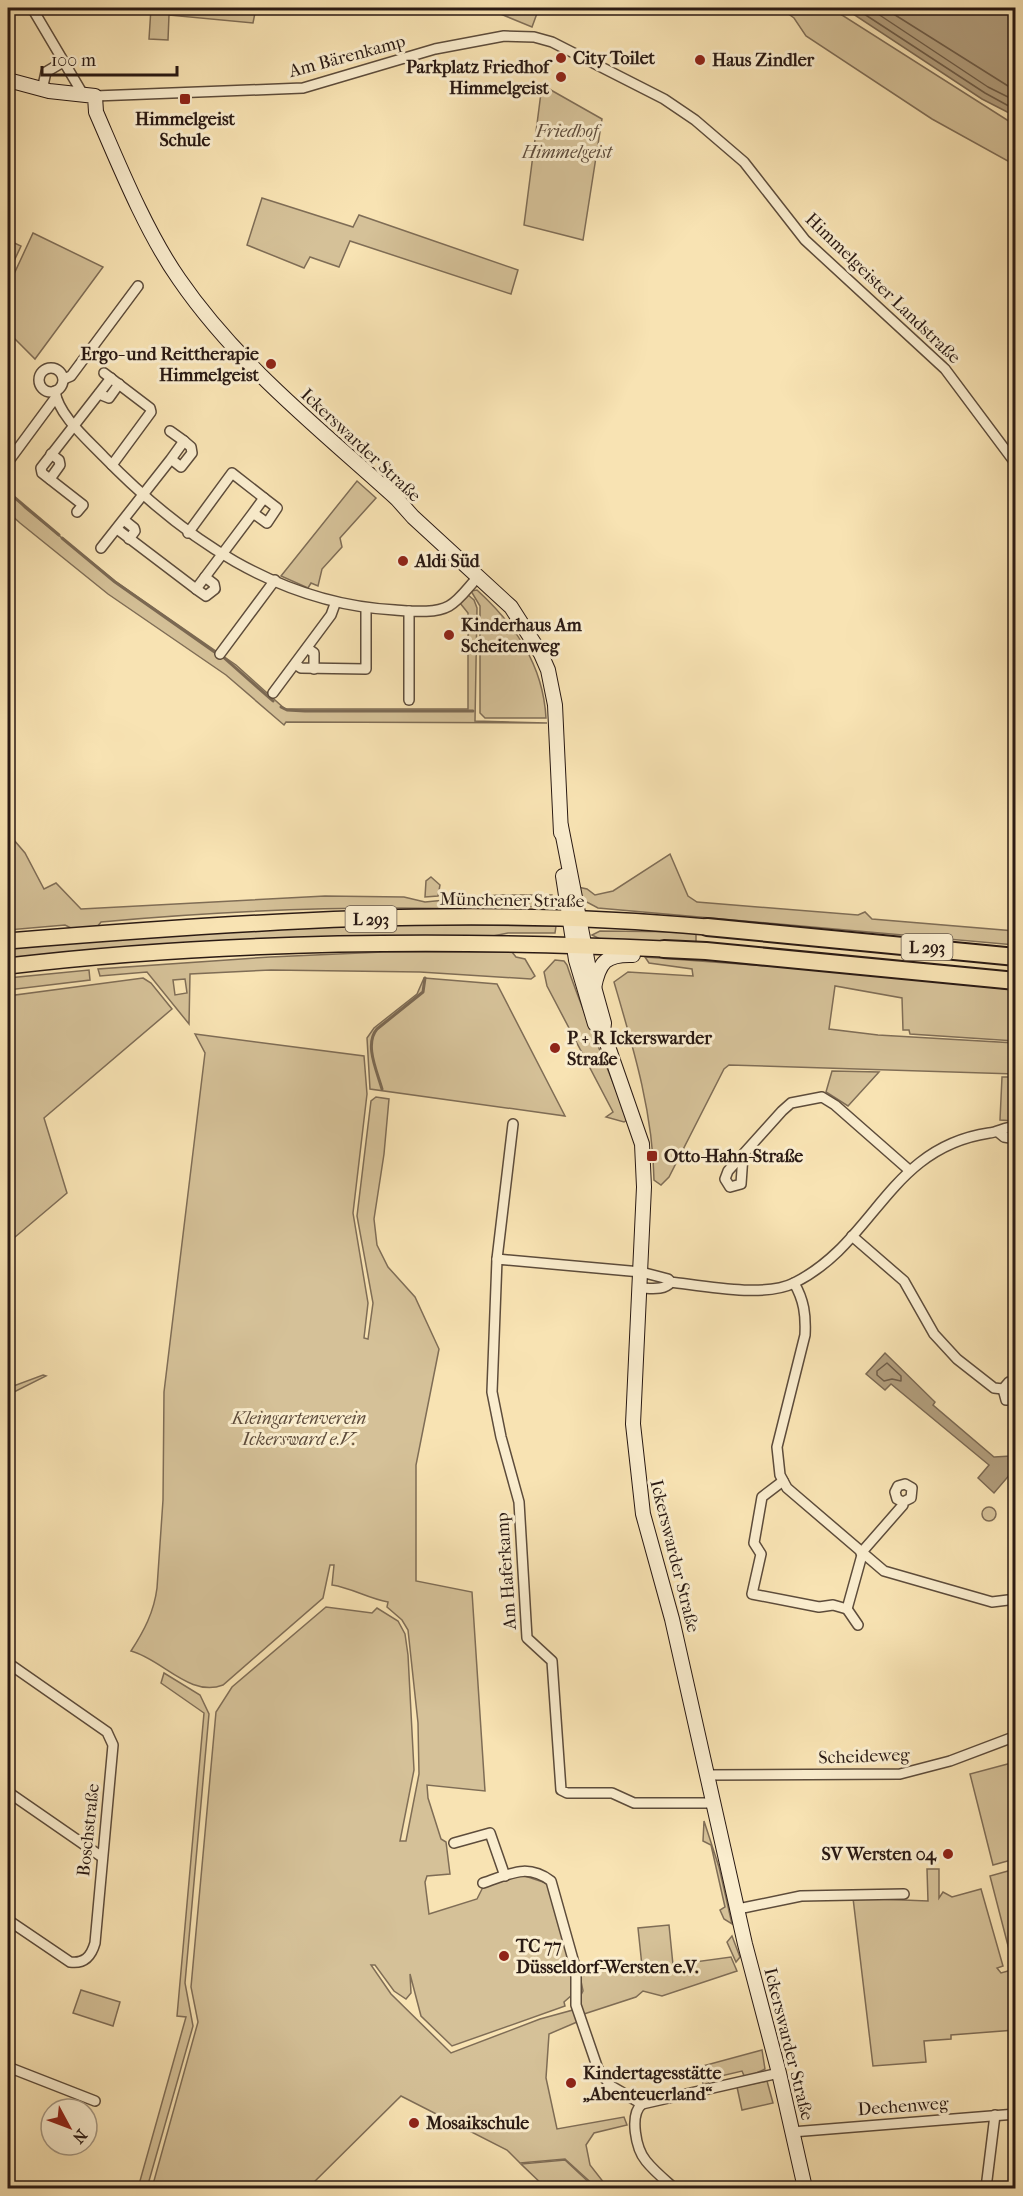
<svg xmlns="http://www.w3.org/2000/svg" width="1023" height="2196" font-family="'IM FELL French Canon',serif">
	<rect width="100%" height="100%" fill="#f8e3b3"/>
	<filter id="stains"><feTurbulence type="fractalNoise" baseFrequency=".00333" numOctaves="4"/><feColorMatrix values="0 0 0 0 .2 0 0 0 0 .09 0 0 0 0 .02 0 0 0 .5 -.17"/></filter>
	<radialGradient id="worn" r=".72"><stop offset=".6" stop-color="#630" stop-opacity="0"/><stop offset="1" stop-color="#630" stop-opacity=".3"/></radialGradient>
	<g fill="#d5c198" stroke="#7f6d56" stroke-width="1.5" fill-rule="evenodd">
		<polygon points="151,8 256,8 253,23 169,15 168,40 149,39"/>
		<polygon points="486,8 539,8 532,27"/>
		<polygon points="780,8 831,8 1015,125 1015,165 932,119 806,36 794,18"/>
		<polygon points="542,85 602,119 583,240 524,225"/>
		<polygon points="262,198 353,227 359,215 518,270 511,294 350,241 339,267 310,257 304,268 247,245"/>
		<polygon points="33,233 103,267 35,359 8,332 8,287"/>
		<polygon points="8,240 21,246 8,274"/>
		<polygon points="357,481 376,498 340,538 342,547 322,569 318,586 311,583 308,588 281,576"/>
		<polygon points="8,490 25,508 115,581 236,665 285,709 468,709 468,613 460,603 468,595 474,600 477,608 475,721 547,723 286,722 284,725 226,675 108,594 20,523 8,512"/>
		<path d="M477 590C515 625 543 664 546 718H485L480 713V606L471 591Z"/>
		<path d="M8 833 25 853 44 889 56 883 81 909 325 896 404 897 425 902 498 895H552L554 904 551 907 497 906 496 910C365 905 232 910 101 922L97 927 73 929 65 925 8 930Z"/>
		<polygon points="670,854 688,896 697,902 858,915 865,912 872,919 1015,931 1015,945 598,908 581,899 578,887 587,889 595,895 613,891"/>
		<polygon points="431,877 440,885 438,896 425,897 426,881"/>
		<polygon points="400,924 556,926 555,933 508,933 488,937 8,961 8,948 187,932"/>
		<polygon points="600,931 696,932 696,944 600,939 592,935"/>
		<path d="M383 952H512L516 957 525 959 535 976 531 979 420 972 271 970 190 974 189 1024 147 972 100 976 98 969 270 957ZM185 979 187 993 175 995 173 980Z"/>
		<path d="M645 957 865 973 1015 990V1041L910 1034 909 1030H903L902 998 835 986 829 1029 878 1035 1015 1043V1074L729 1065 724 1069 669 1177 661 1185 654 1180C653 1112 633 1047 614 982L628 972 693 976 692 969 649 963Z"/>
		<path d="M555 960 564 961 567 965C584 1018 609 1067 627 1120L624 1122 606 1117 613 1112 547 986 544 972Z"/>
		<polygon points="89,970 90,980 8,990 8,978"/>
		<polygon points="143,978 151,983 172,1009 44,1118 67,1193 8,1243 8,996"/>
		<polygon points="424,978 497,984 565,1116 370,1089 367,1038 374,1028 417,994"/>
		<path d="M195 1034 364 1056 367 1094 353 1213 368 1303 364 1338 368 1339 373 1303 357 1216 371 1101 376 1097 389 1099 384 1154 374 1219 377 1245 388 1267 415 1297 439 1349 416 1465V1581L472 1592 485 1791 427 1785 428 1798 441 1839 446 1842 450 1874 427 1876 425 1882 429 1914 477 1899 483 1887 522 1875 552 1885 576 1981 573 1994 564 2002 565 2006 452 2046 421 2016 410 1974 411 1993 406 1999 394 1991 375 1965H371L391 1994 451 2053 540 2019 573 2010 577 2022 549 2034 546 2078 557 2129 624 2117 627 2125 594 2133 586 2145 590 2165 608 2188H597L565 2159 520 2163 507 2150 401 2096 308 2188H152L198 2022 191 1987 216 1712 232 1687 326 1607 372 1613 377 1608 398 1621 405 1634 408 1655 414 1770 400 1841H406L419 1774 418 1723 408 1630 402 1620 387 1607 388 1602C367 1598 352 1588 332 1585L334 1565H330L323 1598 223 1685C190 1698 162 1659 131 1651 144 1631 154 1612 157 1588L163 1500 164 1392 205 1053Z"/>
		<polygon points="832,1071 879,1072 848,1106 826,1092"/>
		<polygon points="1002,1077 1015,1077 1015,1121 1000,1120"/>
		<polygon points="43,1375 46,1376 8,1395 8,1388"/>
		<circle cx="989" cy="1514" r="7"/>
		<polygon points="164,1673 200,1695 209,1714 185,1983 193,2026 147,2188 138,2188 186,2017 177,2016 204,1713 161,1683"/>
		<polygon points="1015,1762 1015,1859 993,1865 970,1774"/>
		<polygon points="704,1821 719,1867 732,1924 724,1919 720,1910 725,1907 711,1845 703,1841"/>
		<polygon points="927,1869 939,1869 939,1898 943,1892 952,1897 981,1889 1003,1966 997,1968 1001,1973 1015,1969 1015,2030 951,2035 951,2039 924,2041 926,2062 873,2066 853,1898 928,1901"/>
		<polygon points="1015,1869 1016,1964 1013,1965 990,1876"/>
		<polygon points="669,1925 673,1965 731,1957 737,1971 662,1996 643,1991 636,1997 584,2014 579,1999 583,1991 579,1971 642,1966 638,1928"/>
		<polygon points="732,1936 740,1957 736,1962 727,1942"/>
		<polygon points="81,1990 120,2002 113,2026 73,2013"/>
		<polygon points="762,2050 765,2069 745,2078 742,2071 708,2079 709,2086 704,2088 699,2067"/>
		<polygon points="767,2081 773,2103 742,2110 737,2087"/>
		<polygon points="565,2160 595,2188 546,2188 521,2164"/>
	</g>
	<g fill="#b29e7d" stroke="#7b6953" stroke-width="1.5">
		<polygon points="844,8 1015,8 1015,116 982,99"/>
		<polygon points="885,1353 935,1402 933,1405 994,1457 1011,1456 1015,1451 1012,1472 994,1493 978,1478 989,1465 891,1384 885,1390 866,1374"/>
	</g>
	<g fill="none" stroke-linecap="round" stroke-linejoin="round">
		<g stroke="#6e5c48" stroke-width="1.5">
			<polyline points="855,8 985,93 1016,110"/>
			<polyline points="869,8 988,87 1016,101"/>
			<polyline points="884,8 1016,91"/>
			<polygon points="887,1363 901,1376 901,1381 892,1379 884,1381 877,1375 877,1371"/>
		</g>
		<g stroke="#7b6953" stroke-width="3">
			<polyline points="8,492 59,535"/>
			<polyline points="62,538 115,582 216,653"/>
			<polyline points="222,656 273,701"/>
			<polyline points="281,707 287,710 305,711 473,711"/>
			<path d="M382 1089C377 1071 364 1044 377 1029L423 992 425 978"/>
		</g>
		<g stroke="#5d4c3b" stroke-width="12">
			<g id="street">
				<polyline points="32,8 84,96"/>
				<polyline points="42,90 46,72 63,62"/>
				<polyline points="95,96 303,88 435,49 504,36 534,37 552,42 664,99 695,120 744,162 805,240 945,369 1016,464"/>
				<circle cx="51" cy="380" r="12"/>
				<polyline points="104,373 150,408 151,412 112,465"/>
				<polyline points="64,379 71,376 138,286"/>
				<path d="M55 391C58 415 88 440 104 457 183 538 278 604 395 610 411 611 435 614 449 606 460 600 469 586 478 577"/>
				<polyline points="99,394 109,398 119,384"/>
				<polyline points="170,431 184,441"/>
				<polyline points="8,462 56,397"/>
				<polyline points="50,479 60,465 59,460 51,454"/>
				<polyline points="77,512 83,505 42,473 41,468 111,378"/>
				<polyline points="124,520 134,528 135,531 129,539"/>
				<polyline points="117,529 196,589 253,513 267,523 277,508 264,498 253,513"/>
				<polyline points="188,533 232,473 264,498"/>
				<polyline points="101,548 171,459 181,467 192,453 191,447 184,441 171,459"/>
				<polyline points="196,589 206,596 215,589 214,584 205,577"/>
				<polyline points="409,611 409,700"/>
				<polyline points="307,648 314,653 314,669"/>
				<polyline points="220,654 275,580"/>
				<polyline points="295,664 301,668 366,669 366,609"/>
				<polyline points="273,693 331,615 335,604"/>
				<polyline points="998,1132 1004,1137 1016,1139"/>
				<polyline points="743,1155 741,1184 730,1187 725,1179 728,1171 782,1111 791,1103 822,1097 835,1105 909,1170"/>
				<polyline points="852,1236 904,1281 934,1334 957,1359 994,1388 1003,1389 1009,1382 1016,1383"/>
				<polyline points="497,1259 513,1124"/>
				<path d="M794 1283C804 1300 806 1315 805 1335L777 1447 780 1475 787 1488 884 1571 992 1602 1016 1599"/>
				<path d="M640 1288C650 1288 664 1291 671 1282"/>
				<polyline points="1003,1389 1006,1400 1016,1400"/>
				<polyline points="783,1481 762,1497 754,1543 761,1554 752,1594 819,1607 833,1605 847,1609 862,1555"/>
				<polyline points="861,1553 903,1505 903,1502 911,1498 912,1488 905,1484 898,1486 895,1492 897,1499 903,1502"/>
				<polyline points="847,1609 858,1625"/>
				<path d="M8 1663 107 1732 113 1745 95 1943C91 1957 84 1964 70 1962L8 1920"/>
				<polyline points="707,1775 900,1774 950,1761 1016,1736"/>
				<polyline points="8,1792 102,1857"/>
				<path d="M713 1803H634L612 1793H567L561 1790 552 1661 527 1638 519 1502 501 1437 492 1392 497 1259 641 1272 668 1279 671 1282C704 1286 764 1298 794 1283 875 1243 888 1148 989 1133 999 1132 1006 1126 1016 1127"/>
				<polyline points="454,1843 490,1833 505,1876"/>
				<path d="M483 1883C510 1874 527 1863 551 1881L576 1970V2005L598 2069 611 2086 642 2104C629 2115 636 2149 646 2161 654 2171 665 2180 674 2188"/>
				<polyline points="738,1909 801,1896 904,1894"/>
				<polyline points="8,2067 95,2101"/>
				<polyline points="642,2104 779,2073"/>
				<polyline points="792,2132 1016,2114"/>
				<polyline points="986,2188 995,2115"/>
			</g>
		</g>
		<g stroke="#291913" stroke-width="16">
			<g id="secondary">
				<path d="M8 80 49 91 95 96 96 112C119 165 146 232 179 279 238 365 321 430 397 499L413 517 511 607 541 654 548 670 555 705 561 833"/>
				<polyline points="561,826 589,969 604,1023 603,1032 642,1144 644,1187 633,1424 643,1514 672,1619 745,1944 779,2073 805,2188"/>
				<polyline points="563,876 576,960 595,1024"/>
				<path d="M594 988C599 962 606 954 633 955"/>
			</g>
		</g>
		<g stroke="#291913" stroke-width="18">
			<g id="primary">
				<path d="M8 941C239 922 475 905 707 927"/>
				<path d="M8 966C225 940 446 939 664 949"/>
			</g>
		</g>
		<g stroke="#291913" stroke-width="20">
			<g id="highway">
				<polyline points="707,927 1016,957"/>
				<polyline points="664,949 706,951 1016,981"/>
			</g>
		</g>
		<use href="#street" stroke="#faedce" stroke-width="9"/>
		<use href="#secondary" stroke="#faedce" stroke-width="14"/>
		<use href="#primary" stroke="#f8e3b3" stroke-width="15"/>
		<use href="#highway" stroke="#f8e3b3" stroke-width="16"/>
	</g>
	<g fill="#8f2418" stroke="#faedce" stroke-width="2">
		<circle cx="561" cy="58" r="6"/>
		<circle cx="700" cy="60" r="6"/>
		<circle cx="561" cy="77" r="6"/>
		<rect x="179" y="93" width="12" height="12" rx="3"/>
		<circle cx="271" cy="364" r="6"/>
		<circle cx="403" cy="561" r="6"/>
		<circle cx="449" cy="635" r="6"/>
		<circle cx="555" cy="1048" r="6"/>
		<rect x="646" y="1150" width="12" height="12" rx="3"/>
		<circle cx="948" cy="1854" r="6"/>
		<circle cx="504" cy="1956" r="6"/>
		<circle cx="571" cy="2083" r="6"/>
		<circle cx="414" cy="2123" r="6"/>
	</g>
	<g text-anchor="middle" stroke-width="6" stroke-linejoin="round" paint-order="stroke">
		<g fill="#faedce" stroke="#68594b" stroke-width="1.5">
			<rect x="345.5" y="906" width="51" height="26" rx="4.5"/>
			<rect x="901.5" y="934" width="51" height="26" rx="4.5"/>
		</g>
		<g font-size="16" font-weight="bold" fill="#291913">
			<text x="371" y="925">L 293</text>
			<text x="927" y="953">L 293</text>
		</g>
		<g font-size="18" fill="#291913" stroke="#faedce">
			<text transform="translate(347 56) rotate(-15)" y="6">Am Bärenkamp</text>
			<text transform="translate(883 288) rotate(44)" y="6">Himmelgeister Landstraße</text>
			<text transform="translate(361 445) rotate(43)" y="6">Ickerswarder Straße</text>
			<text transform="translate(512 900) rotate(1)" y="6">Münchener Straße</text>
			<text transform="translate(675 1556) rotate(76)" y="6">Ickerswarder Straße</text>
			<text transform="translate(506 1571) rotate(-94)" y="6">Am Haferkamp</text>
			<text transform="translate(864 1756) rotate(-2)" y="6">Scheideweg</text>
			<text transform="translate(88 1830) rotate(-84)" y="6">Boschstraße</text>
			<text transform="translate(789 2044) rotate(76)" y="6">Ickerswarder Straße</text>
			<text transform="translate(903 2106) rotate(-4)" y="6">Dechenweg</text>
		</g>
		<g font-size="18" font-weight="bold" fill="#291913" stroke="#faedce" text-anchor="start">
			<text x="573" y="64">City Toilet</text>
			<text x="712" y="66">Haus Zindler</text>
			<text x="549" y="73" text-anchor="end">Parkplatz Friedhof<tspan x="549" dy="21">Himmelgeist</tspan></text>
			<text x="185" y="125" text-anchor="middle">Himmelgeist<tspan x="185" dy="21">Schule</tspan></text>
			<text x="259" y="360" text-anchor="end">Ergo- und Reittherapie<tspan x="259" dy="21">Himmelgeist</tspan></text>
			<text x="415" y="567">Aldi Süd</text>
			<text x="461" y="631">Kinderhaus Am<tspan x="461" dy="21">Scheitenweg</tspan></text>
			<text x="567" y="1044">P + R Ickerswarder<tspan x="567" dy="21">Straße</tspan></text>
			<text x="664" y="1162">Otto-Hahn-Straße</text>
			<text x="936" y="1860" text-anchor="end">SV Wersten 04</text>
			<text x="516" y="1952">TC 77<tspan x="516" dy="21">Düsseldorf-Wersten e.V.</tspan></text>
			<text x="583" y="2079">Kindertagesstätte<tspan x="583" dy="21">„Abenteuerland“</tspan></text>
			<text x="426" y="2129">Mosaikschule</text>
		</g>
		<g font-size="18" font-style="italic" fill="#5d4b3b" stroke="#faedce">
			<text x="567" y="137">Friedhof<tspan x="567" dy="21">Himmelgeist</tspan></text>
			<text x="299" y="1424">Kleingartenverein<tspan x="299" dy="21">Ickersward e.V.</tspan></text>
		</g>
	</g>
	<rect width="1023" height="2196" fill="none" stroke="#f8e3b3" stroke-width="30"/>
	<rect x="9" y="9" width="1005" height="2178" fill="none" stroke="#291913" stroke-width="3"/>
	<rect x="15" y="15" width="993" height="2166" fill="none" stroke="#291913" stroke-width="1.5"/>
	<g transform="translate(69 2127) rotate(131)"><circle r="28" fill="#faedce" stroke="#a69883" stroke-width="1.5"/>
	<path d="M0-4.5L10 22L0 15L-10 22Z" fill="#8f2418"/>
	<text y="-9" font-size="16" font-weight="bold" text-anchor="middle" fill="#291913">N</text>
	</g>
	<path d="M42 66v9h135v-9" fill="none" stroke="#291913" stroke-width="3"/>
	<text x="51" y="66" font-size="18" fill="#291913" stroke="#faedce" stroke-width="4.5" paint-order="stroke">100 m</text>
	<rect width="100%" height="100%" filter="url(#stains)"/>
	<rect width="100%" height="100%" fill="url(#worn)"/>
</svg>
